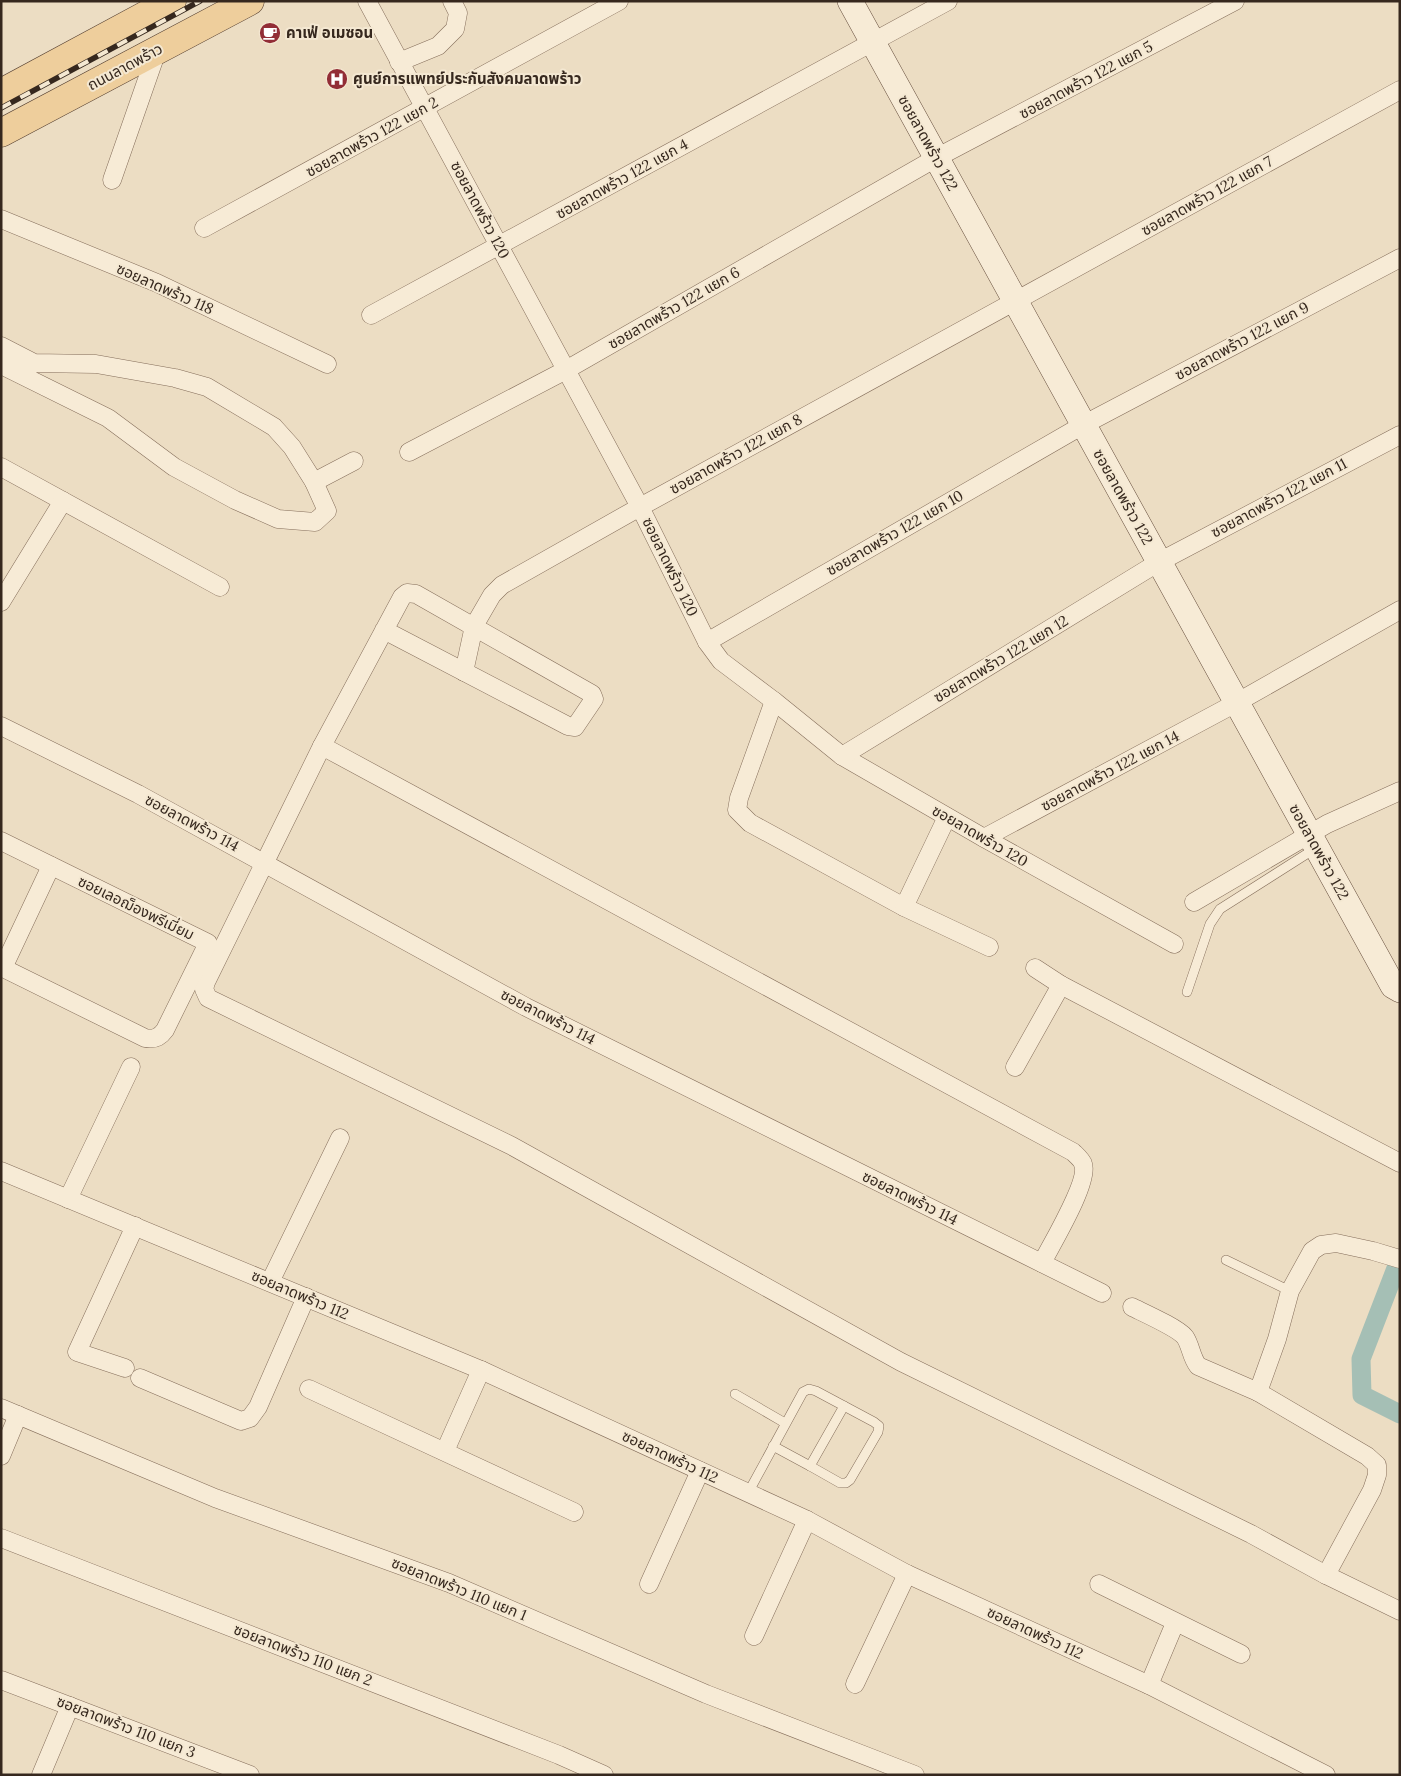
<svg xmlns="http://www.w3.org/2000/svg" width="1401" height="1776" font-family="Lora,'Noto Sans Thai',serif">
	<rect width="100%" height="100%" fill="#ecddc3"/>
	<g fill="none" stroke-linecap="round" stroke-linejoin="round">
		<polyline stroke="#a5bfb5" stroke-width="19" points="1400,1258 1361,1359 1362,1395 1400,1414"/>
		<g stroke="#856e5b" stroke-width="10">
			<g id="lane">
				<polyline points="1187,992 1210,924 1220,909 1316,848"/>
				<polyline points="1226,1260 1290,1291"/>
				<polyline points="735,1394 785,1423"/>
				<polyline points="773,1446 810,1466 844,1406"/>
				<polyline points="748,1493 803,1392 809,1389 816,1391 874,1422 879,1426 878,1432 850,1480 846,1483 840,1483 810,1466"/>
			</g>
		</g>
		<g stroke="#856e5b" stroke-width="19">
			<g id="street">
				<polyline points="367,1 640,507 707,642 721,661 774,701 842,756 984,838 1174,944"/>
				<polyline points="399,62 438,46 455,29 458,13 452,1"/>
				<polyline points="112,180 157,51"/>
				<polyline points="1,219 157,283 327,364"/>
				<polyline points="204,228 619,1"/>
				<polyline points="371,315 948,1"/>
				<polyline points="1,346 34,363 96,364 175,378 207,387 274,427 292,447 314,482 327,511 315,522 278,519 235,500 174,467 108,418 1,365"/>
				<polyline points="409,452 566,370 936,158 1235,1"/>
				<polyline points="1,467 220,587"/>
				<polyline points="314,482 354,461"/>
				<polyline points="1,602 63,501"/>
				<polyline points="384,630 568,726 575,727 594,699 592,694 416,594 407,593 402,597 322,746 206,982 204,989 208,998 512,1146 901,1362 1251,1534 1326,1575 1400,1611"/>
				<polyline points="707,642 1083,425 1400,258"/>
				<polyline points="464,672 474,626 492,595 502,585 640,507 1400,90"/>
				<polyline points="774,701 739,798 737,810 750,823 904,907 989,947"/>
				<polyline points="1,726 138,794 526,1007 1102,1293"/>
				<path d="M322 746 1073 1152C1076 1155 1082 1160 1083 1164 1090 1181 1051 1245 1042 1263"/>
				<polyline points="842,756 1159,562 1400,435"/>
				<polyline points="984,838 1236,703 1400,610"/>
				<path d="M1 841 208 943 165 1030C160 1037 154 1040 145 1038L1 967"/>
				<polyline points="1194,902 1327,824 1400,791"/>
				<polyline points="904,907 947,817"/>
				<polyline points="3,968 51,866"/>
				<polyline points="1035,968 1061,985 1400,1163"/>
				<polyline points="1015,1067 1061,985"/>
				<polyline points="1,1171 481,1370 807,1520 907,1574 1149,1685 1326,1775"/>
				<polyline points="68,1199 131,1067"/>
				<polyline points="270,1282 340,1138"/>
				<path d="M1132 1307C1144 1313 1178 1328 1185 1337 1191 1346 1191 1357 1198 1366L1258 1392"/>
				<polyline points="125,1368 77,1352 135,1226"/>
				<polyline points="140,1378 241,1421 250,1418 258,1407 306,1297"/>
				<polyline points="309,1389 574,1512"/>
				<polyline points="1,1408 215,1498 449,1583 706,1694 915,1775"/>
				<polyline points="445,1451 481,1370"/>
				<polyline points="1,1456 18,1415"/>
				<polyline points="1,1538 559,1755 604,1775"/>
				<polyline points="1326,1575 1372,1490 1377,1475 1377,1465 1367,1456 1258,1392 1277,1339 1290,1291 1312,1251 1321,1245 1336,1243 1373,1251 1400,1259"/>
				<polyline points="649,1584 700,1471"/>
				<polyline points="1099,1584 1241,1654"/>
				<polyline points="754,1636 807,1520"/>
				<polyline points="1,1680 250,1775"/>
				<polyline points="855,1684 907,1574"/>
				<polyline points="1149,1685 1175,1623"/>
				<polyline points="41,1775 70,1706"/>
			</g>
		</g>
		<g stroke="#674f3e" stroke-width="26">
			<polyline id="secondary" points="850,1 1393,986 1400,990"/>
		</g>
		<g stroke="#533d2f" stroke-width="29">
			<g id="primary">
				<polyline points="1,93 172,1"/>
				<polyline points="1,133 250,1"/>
			</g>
		</g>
		<use href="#lane" stroke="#f7ebd6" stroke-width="9"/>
		<use href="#street" stroke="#f7ebd6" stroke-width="18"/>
		<use href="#secondary" stroke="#f7ebd6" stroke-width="25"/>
		<use href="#primary" stroke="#eece9c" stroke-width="28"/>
		<g stroke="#36281e" stroke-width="5.5">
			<polyline id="rail" points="1,108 200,1"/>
		</g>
		<use href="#rail" stroke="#f4e8d2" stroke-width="4" stroke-dasharray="11" stroke-linecap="butt"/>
	</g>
	<defs>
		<g id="cafe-disc" transform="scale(1.125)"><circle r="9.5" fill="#922d36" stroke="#f4e8d2"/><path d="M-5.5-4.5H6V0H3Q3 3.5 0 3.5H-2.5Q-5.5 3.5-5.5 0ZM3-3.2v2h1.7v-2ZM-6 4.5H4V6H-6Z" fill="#fff"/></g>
		<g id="hospital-disc" transform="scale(1.125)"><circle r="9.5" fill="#922d36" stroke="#f4e8d2"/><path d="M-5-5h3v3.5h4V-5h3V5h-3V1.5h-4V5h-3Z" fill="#fff"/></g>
	</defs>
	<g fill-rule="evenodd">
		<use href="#cafe-disc" x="270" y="33"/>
		<use href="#hospital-disc" x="337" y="79"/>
	</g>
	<g text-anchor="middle" stroke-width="4" stroke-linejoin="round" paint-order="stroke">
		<g font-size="15" font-weight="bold" fill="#36281e" stroke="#f4e8d2" text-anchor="start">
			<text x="286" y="38">คาเฟ่ อเมซอน</text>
			<text x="353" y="84">ศูนย์การแพทย์ประกันสังคมลาดพร้าว</text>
		</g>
		<g font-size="15" fill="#36281e" stroke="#f4e8d2">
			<text transform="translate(125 67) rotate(-28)" y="5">ถนนลาดพร้าว</text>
			<text transform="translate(1086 80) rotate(-28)" y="5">ซอยลาดพร้าว 122 แยก 5</text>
			<text transform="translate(372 137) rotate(-29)" y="5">ซอยลาดพร้าว 122 แยก 2</text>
			<text transform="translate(928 143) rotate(61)" y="5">ซอยลาดพร้าว 122</text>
			<text transform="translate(622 179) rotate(-29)" y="5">ซอยลาดพร้าว 122 แยก 4</text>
			<text transform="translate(1207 196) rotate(-29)" y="5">ซอยลาดพร้าว 122 แยก 7</text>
			<text transform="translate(480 210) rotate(62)" y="5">ซอยลาดพร้าว 120</text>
			<text transform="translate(165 289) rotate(24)" y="5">ซอยลาดพร้าว 118</text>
			<text transform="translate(674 308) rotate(-30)" y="5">ซอยลาดพร้าว 122 แยก 6</text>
			<text transform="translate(1242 341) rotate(-28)" y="5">ซอยลาดพร้าว 122 แยก 9</text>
			<text transform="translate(736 454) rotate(-29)" y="5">ซอยลาดพร้าว 122 แยก 8</text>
			<text transform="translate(1123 497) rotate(61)" y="5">ซอยลาดพร้าว 122</text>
			<text transform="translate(1279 498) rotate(-28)" y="5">ซอยลาดพร้าว 122 แยก 11</text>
			<text transform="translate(895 533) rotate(-30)" y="5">ซอยลาดพร้าว 122 แยก 10</text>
			<text transform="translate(670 567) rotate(64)" y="5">ซอยลาดพร้าว 120</text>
			<text transform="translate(1001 659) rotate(-31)" y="5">ซอยลาดพร้าว 122 แยก 12</text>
			<text transform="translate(1110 771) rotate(-28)" y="5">ซอยลาดพร้าว 122 แยก 14</text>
			<text transform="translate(192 823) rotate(28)" y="5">ซอยลาดพร้าว 114</text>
			<text transform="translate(980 836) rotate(30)" y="5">ซอยลาดพร้าว 120</text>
			<text transform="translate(1319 852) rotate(61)" y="5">ซอยลาดพร้าว 122</text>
			<text transform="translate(136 908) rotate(26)" y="5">ซอยเลอฌ็องพรีเมี่ยม</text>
			<text transform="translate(548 1017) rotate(27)" y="5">ซอยลาดพร้าว 114</text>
			<text transform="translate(910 1198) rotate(26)" y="5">ซอยลาดพร้าว 114</text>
			<text transform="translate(300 1295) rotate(23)" y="5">ซอยลาดพร้าว 112</text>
			<text transform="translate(670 1457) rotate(25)" y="5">ซอยลาดพร้าว 112</text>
			<text transform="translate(459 1589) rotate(22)" y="5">ซอยลาดพร้าว 110 แยก 1</text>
			<text transform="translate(1035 1633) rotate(25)" y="5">ซอยลาดพร้าว 112</text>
			<text transform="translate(303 1655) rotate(21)" y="5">ซอยลาดพร้าว 110 แยก 2</text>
			<text transform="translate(126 1727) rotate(21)" y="5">ซอยลาดพร้าว 110 แยก 3</text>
		</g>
	</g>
	<rect width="1401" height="1776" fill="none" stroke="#36281e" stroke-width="5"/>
</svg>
